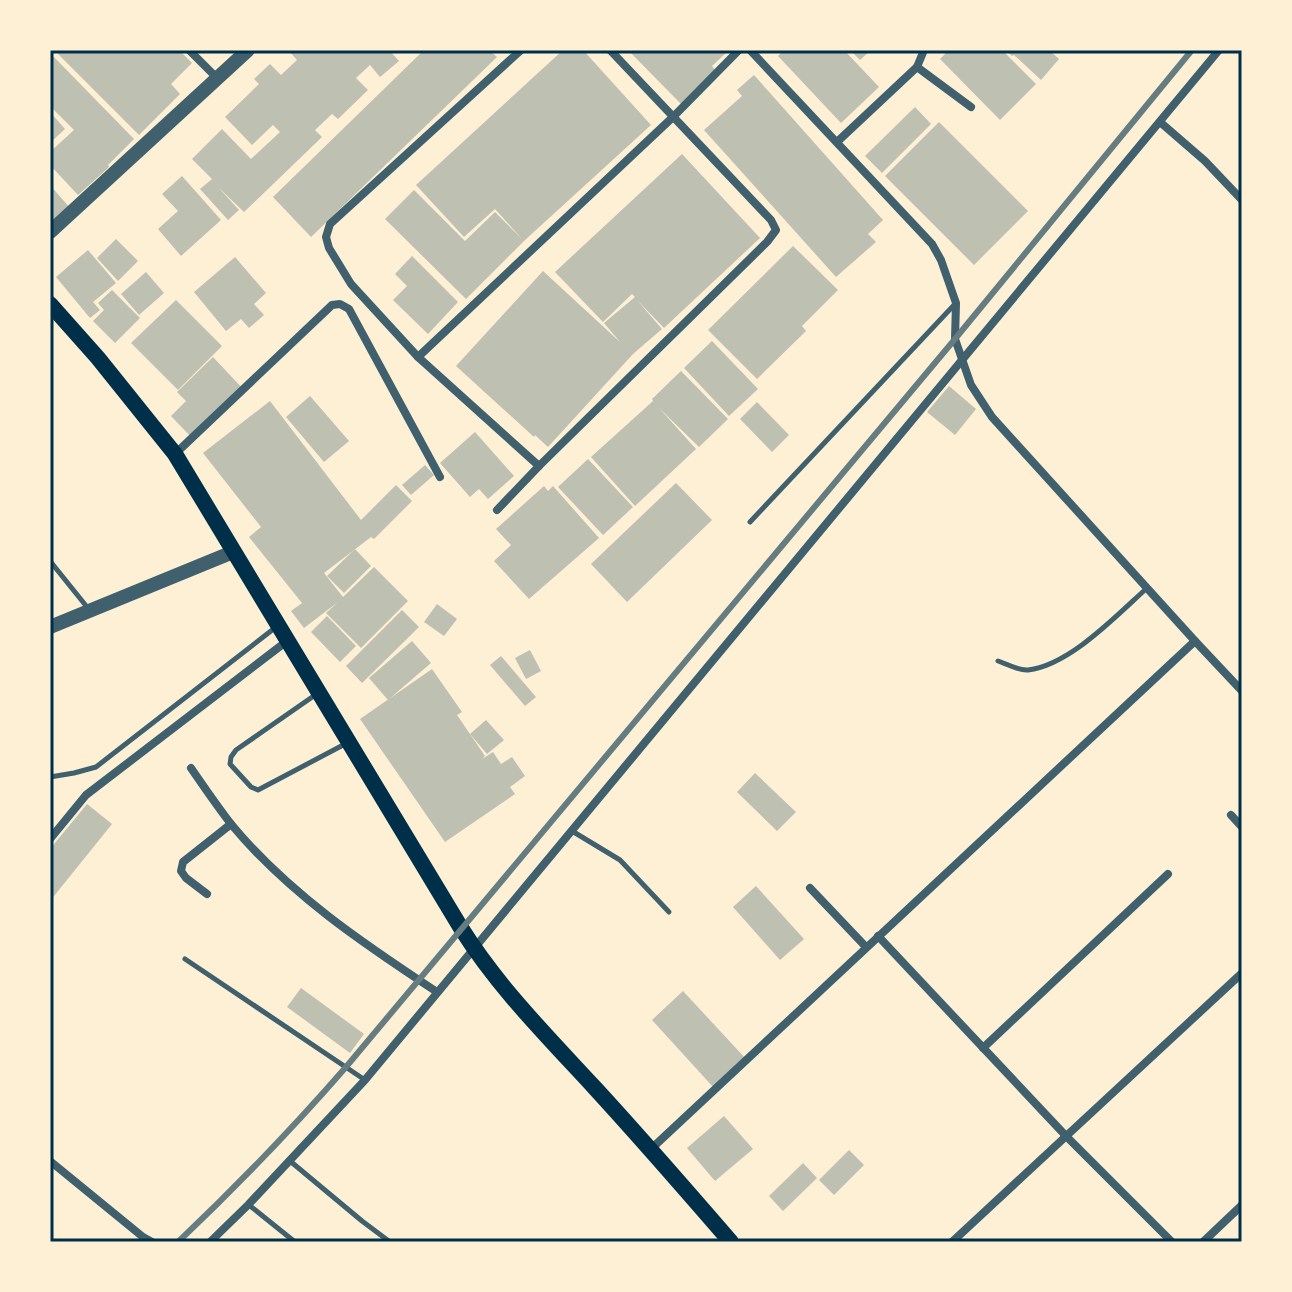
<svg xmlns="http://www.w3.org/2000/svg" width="1292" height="1292" font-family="'Alegreya Sans',sans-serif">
	<rect width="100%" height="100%" fill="#fdf0d5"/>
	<g fill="#bec0b2">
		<polygon points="54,50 179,50 192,63 171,84 180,94 139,135"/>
		<polygon points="288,50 389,50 399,61 380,77 370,65 356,78 368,90 338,119 332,114 315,130 322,137 244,212 218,187 239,210 228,220 200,189 212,179 192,159 222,129 251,159 280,132 273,125 252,145 225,117 259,84 254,79 270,64 281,75 297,60"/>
		<polygon points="424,50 489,50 497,57 311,237 273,197"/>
		<polygon points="563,50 583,50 651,125 524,241 466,299 385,219 414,190 465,241 495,212 522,239 495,209 464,237 416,185"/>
		<polygon points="628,50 725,50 727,52 712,66 716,71 682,105"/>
		<polygon points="784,50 844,50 879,87 841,123 778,56"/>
		<polygon points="850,50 871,50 860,60"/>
		<polygon points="949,50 1002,50 1036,84 1000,120 940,59"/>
		<polygon points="1006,50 1049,50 1059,59 1041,80 1014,55 1012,56"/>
		<polygon points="50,53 134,139 108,165 109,167 78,195 50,165 50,152 74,130 50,106"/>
		<polygon points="754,75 883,220 868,234 876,242 836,277 704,130 742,96 737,90"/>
		<polygon points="915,107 931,124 882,173 865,156"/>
		<polygon points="50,112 65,129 50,143"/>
		<polygon points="939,122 1028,211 974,265 885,176"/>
		<polygon points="682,154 760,238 664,328 637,300 662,329 633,354 548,447 535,435 534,437 456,366 543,271 620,342 604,323 635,297 632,294 603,322 555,272"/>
		<polygon points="182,176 221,220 181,256 158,229 178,211 162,194"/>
		<polygon points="50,185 70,208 50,225"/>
		<polygon points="116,239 138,261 118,281 97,258"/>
		<polygon points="793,246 838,290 802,326 806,331 757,379 708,330"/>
		<polygon points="88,250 116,283 93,302 100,310 90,318 56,277"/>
		<polygon points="412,256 458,302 428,334 393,300 407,286 395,274"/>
		<polygon points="235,257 266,293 254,304 264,315 249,328 241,319 226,331 194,292"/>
		<polygon points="146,272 164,293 139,315 121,294"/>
		<polygon points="112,290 140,318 115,343 93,321 104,310 98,303"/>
		<polygon points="176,300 222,346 178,390 131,343"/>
		<polygon points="712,341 758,389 729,416 684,368"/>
		<polygon points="213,357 244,390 193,439 171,416 186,401 177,392"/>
		<polygon points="681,371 728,419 699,447 659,408 696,449 635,506 591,457 653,401 652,399"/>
		<polygon points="949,386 976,409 955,435 927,412"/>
		<polygon points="310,396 349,441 324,462 286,417"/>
		<polygon points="270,401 361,520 396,485 412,501 374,539 371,537 324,573 343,597 374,567 408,601 361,648 326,613 338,602 304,628 291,611 302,603 249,537 261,527 203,453"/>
		<polygon points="757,402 789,435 772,452 740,419"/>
		<polygon points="475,432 514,476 488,499 479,489 470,497 440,463"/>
		<polygon points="588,459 633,507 603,535 558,487"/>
		<polygon points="425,465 434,475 411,495 402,485"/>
		<polygon points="676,483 712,520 627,602 591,564"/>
		<polygon points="544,486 548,491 553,486 599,538 529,599 494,561 511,545 496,529"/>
		<polygon points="355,549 371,566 344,593 327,576"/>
		<polygon points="437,604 457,619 444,636 424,622"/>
		<polygon points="402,610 419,627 362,683 346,666"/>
		<polygon points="327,616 356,646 340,662 311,632"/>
		<polygon points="412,641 431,663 388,700 369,678"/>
		<polygon points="530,650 541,671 526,679 515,658"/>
		<polygon points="501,656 536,697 525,706 490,665"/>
		<polygon points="432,669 462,712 457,715 485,756 482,759 493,752 501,764 512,757 525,776 510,787 515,794 445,842 360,719"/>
		<polygon points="486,720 504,740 487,754 470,734"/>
		<polygon points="755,773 796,812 777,831 737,792"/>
		<polygon points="87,804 112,824 50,901 50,849"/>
		<polygon points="756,886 804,939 780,960 733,907"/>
		<polygon points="301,988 364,1034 350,1053 287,1007"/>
		<polygon points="683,991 746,1059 714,1088 652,1020"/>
		<polygon points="724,1116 753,1149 715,1181 687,1148"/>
		<polygon points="849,1150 864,1165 834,1195 819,1180"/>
		<polygon points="803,1163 817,1178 783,1211 769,1196"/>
	</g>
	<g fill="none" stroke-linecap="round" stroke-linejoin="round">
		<g stroke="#3f606c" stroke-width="5">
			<polyline points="750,522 955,304"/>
			<polyline points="50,561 87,607"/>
			<path d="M998 661C1007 664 1019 671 1028 670 1070 665 1117 615 1147 588"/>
			<polyline points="318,693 236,750 231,757 230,764 251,787 258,790 347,743"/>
			<polyline points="50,777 74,773 96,767 276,627"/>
			<polyline points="572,831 620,860 669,912"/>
			<polyline points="185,959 365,1080"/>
			<polyline points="290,1161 362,1221 390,1242"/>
			<polyline points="249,1205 295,1242"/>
		</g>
		<g stroke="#3f606c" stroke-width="8">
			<polyline points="189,50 218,79"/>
			<polyline points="521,50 330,224 326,237 329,248 351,284 418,357 539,466"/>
			<polyline points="750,50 932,244 941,260 956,303 955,339 971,385 992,417 1195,641 1242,691"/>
			<polyline points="917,67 971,107"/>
			<polyline points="1160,122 1205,161 1242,200"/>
			<polyline points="837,142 917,67 924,50"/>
			<polyline points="418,357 673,117 739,50"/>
			<polyline points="175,454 332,305 340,304 349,309 440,477"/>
			<polyline points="497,510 539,466 767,242 776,230 771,220 610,50"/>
			<path d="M191 768C204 787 217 806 231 824 288 893 364 944 437 992"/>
			<polyline points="1231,815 1242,827"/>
			<polyline points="50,839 86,795 287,641"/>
			<polyline points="810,888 866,947"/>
			<polyline points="207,894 186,878 181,871 183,862 231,824"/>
			<polyline points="878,936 1066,1136 1172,1242"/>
			<polyline points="983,1048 1168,874"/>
			<polyline points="651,1149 1195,641"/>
			<polyline points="50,1161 143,1237 152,1242"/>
			<polyline points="210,1242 248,1205 365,1080 1219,50"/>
			<polyline points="952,1242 1242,973"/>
			<polyline points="1203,1242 1242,1205"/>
		</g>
		<g stroke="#3f606c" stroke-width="14">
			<polyline points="50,232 248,50"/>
			<polyline points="50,627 233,552"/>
		</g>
		<path stroke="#003049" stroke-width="16" d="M50 304 98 358 175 454 461 928C498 987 547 1036 594 1087 641 1138 686 1190 731 1242"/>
		<path stroke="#657d81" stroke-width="6" d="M178 1242C237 1186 293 1128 346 1067L955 339 1192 50"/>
	</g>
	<rect width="1292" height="1292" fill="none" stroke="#fdf0d5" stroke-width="104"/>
	<rect x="52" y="52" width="1188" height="1188" fill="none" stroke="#003049" stroke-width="3"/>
</svg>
